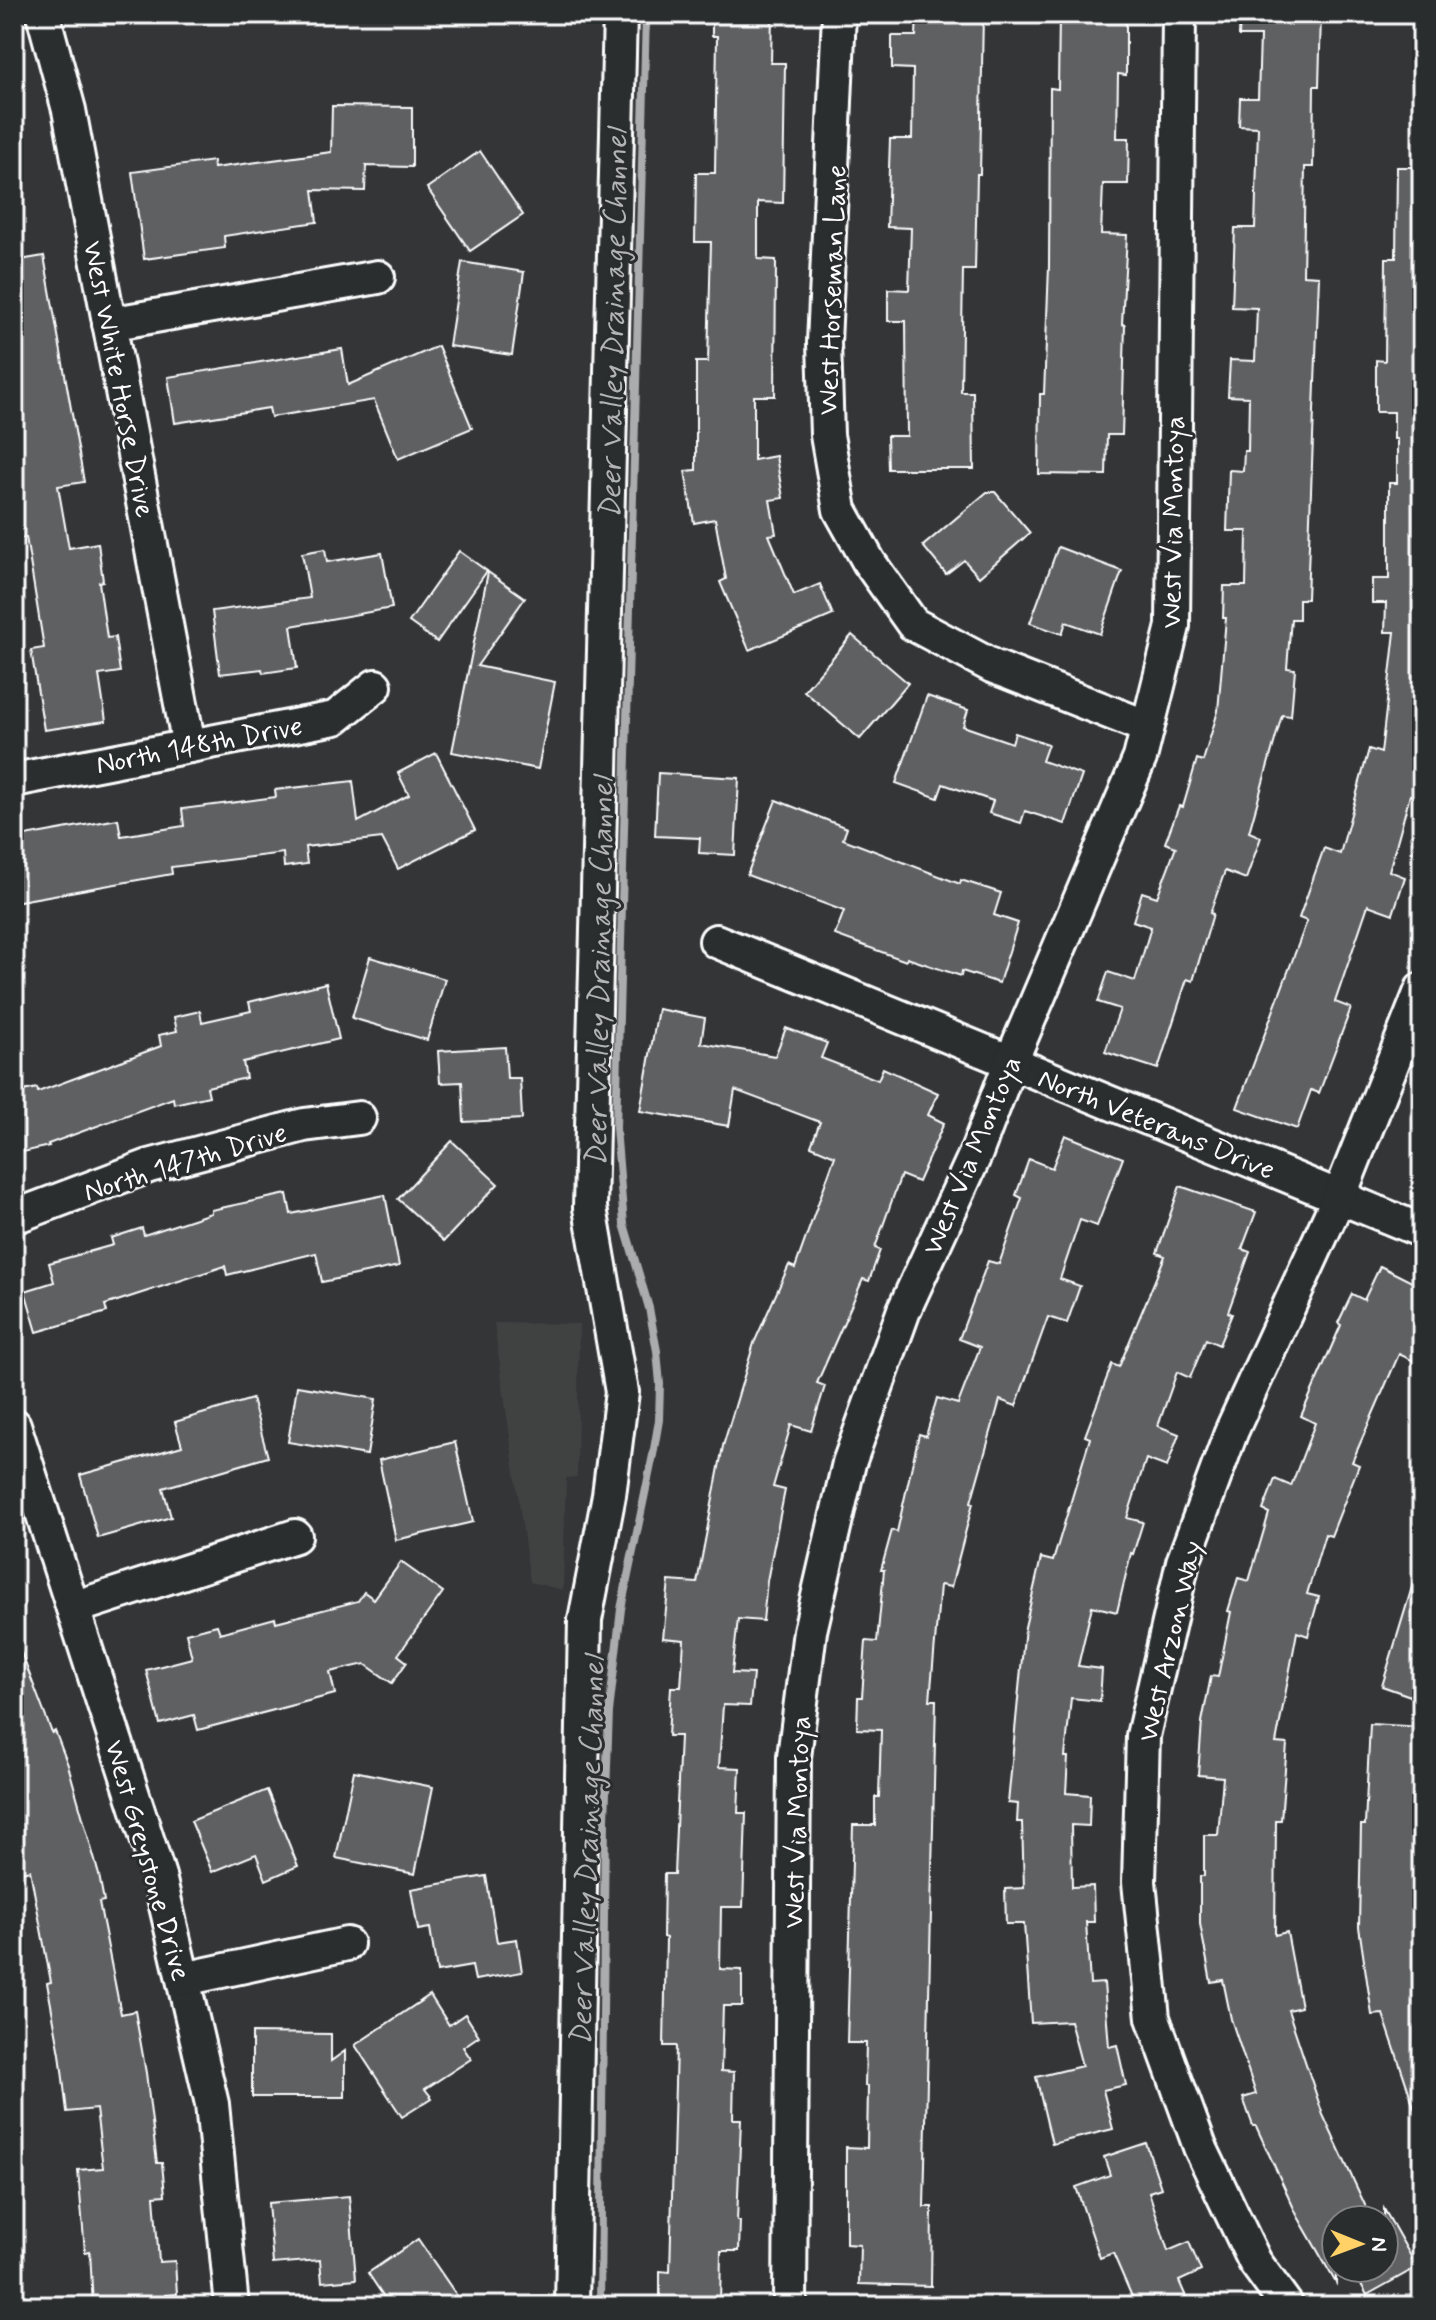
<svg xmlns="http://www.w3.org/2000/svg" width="1436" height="2320" font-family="Mynerve,sans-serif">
	<rect width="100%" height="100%" fill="#333536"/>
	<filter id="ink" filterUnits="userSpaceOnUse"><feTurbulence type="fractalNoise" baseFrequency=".0125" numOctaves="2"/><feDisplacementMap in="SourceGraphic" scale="16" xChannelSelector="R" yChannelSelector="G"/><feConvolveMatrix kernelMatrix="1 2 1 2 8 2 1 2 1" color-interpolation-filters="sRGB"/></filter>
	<g filter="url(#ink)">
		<polygon fill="#404243" points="494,1323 579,1324 577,1477 566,1478 563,1590 530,1582"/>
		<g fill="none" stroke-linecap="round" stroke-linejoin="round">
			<polyline stroke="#abacad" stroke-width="8" points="600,2306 605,1820 609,1712 621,1609 653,1455 659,1420 660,1384 657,1351 649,1308 624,1224 616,1128 646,14"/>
		</g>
		<g fill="#5f6162" stroke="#fff" stroke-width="2">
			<polygon points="712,14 772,14 771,63 785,63 783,203 758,202 758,259 776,260 775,396 754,396 754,460 776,456 783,498 770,500 776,534 769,535 794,595 820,584 833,615 749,650 720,582 726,579 715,519 694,523 685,471 696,470 696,362 708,362 711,242 695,242 696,173 715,173 717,36 712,36"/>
			<polygon points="917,14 983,14 980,174 977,174 975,270 963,270 961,392 973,392 974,469 888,469 887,436 907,436 906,321 888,321 888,289 909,290 911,228 887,227 890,139 912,139 913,69 892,68 892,36 916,36"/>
			<polygon points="1059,14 1126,14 1126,75 1118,74 1117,138 1129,138 1128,184 1103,184 1101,234 1127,235 1122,324 1125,325 1122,435 1107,435 1106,475 1039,474 1040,394 1044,394 1049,266 1050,88 1058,89"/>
			<polygon points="1240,14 1321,14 1319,86 1314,86 1313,167 1305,167 1303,275 1319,276 1307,599 1299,599 1299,619 1291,619 1287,668 1295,669 1291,716 1282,715 1249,832 1261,837 1246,879 1225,871 1210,913 1213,914 1193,981 1187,979 1158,1069 1105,1052 1120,1009 1098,1002 1108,972 1135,981 1151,927 1133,921 1142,892 1157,897 1176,847 1165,843 1179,806 1183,807 1197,759 1203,761 1218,711 1226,618 1223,618 1224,586 1246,586 1247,531 1227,531 1229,470 1243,471 1244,451 1248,451 1249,397 1228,396 1230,360 1255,361 1257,308 1232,307 1235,228 1255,228 1258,127 1239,126 1240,98 1258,98 1260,36 1239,36"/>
			<polygon points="332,106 412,107 412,167 366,166 365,191 313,190 317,222 224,236 225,248 144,259 132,172 213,161 214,168 331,152"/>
			<polygon points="480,151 523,215 470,251 427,188"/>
			<polygon points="1397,167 1422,167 1422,799 1410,795 1389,871 1405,877 1393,914 1368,905 1335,1002 1351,1008 1319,1093 1311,1090 1297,1129 1237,1108 1307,921 1299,918 1324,848 1340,854 1369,749 1381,753 1395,632 1385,632 1386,603 1372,603 1372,579 1389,579 1389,483 1397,483 1397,439 1394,439 1394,412 1376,412 1376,360 1385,361 1386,258 1396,258"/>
			<polygon points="44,256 84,482 58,486 69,548 98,543 103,581 99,582 107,638 115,637 120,672 99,675 106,721 44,730 31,650 44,648 26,537 14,540 14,261"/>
			<polygon points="462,262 524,272 512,355 449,346"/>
			<polygon points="438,346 472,428 398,459 374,400 271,417 269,408 175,423 168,377 342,349 348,385"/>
			<polygon points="987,492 995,492 1030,533 979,577 964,560 946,574 923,546"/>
			<polygon points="1058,547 1122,571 1100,634 1066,622 1062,634 1030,623"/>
			<polygon points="325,549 327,562 382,553 392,608 291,626 297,668 263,673 262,669 220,674 212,611 310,598 302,553"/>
			<polygon points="459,551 487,571 437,642 409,622"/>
			<polygon points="488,572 525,598 477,666 555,682 538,769 452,752"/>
			<polygon points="852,635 908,683 860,739 804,691"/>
			<polygon points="927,696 968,710 963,726 1012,743 1015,733 1048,744 1042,761 1082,775 1065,824 1025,811 1021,823 989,813 993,801 943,784 938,798 896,783"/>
			<polygon points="436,753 475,830 398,869 382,838 305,847 307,864 284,867 283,853 171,867 172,874 14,902 14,838 118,819 121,836 184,826 182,809 276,797 275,790 353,781 358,822 409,795 398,773"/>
			<polygon points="658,773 739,778 735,855 699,853 700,838 655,836"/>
			<polygon points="776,800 847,828 843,839 960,884 961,880 1001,893 994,915 1018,923 999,983 962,971 961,976 907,958 906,961 835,935 844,911 747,875"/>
			<polygon points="370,957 445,979 427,1040 352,1018"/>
			<polygon points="326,983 339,1039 243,1062 246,1078 207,1087 209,1096 174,1104 173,1098 48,1144 49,1146 14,1154 14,1093 37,1088 38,1092 161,1046 159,1035 177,1031 174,1017 200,1011 202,1022 251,1011 249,1002"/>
			<polygon points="658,1009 705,1018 701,1043 775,1056 786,1028 827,1043 821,1058 878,1080 883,1068 938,1093 928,1115 944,1123 918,1182 901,1175 875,1248 880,1250 869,1281 863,1279 817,1383 825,1386 811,1431 791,1425 773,1487 785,1490 767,1581 763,1621 738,1619 732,1673 753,1674 750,1706 723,1705 719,1767 740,1768 738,1813 746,1813 743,1907 721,1907 720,1969 742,1970 742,2006 723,2006 721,2071 734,2072 733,2119 741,2119 737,2221 740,2221 739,2251 721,2251 720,2306 660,2306 660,2271 670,2272 676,2046 664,2046 666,1938 663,1937 664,1874 674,1874 680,1736 668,1736 671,1687 681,1687 684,1640 663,1638 669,1581 697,1583 723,1446 754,1343 789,1265 795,1268 835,1156 811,1146 820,1122 735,1090 729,1126 640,1111"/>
			<polygon points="505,1047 507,1078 520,1078 522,1119 464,1122 462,1082 440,1083 438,1051"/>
			<polygon points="1065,1135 1123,1158 1097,1226 1080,1220 1060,1279 1080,1286 1067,1323 1048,1317 1016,1406 1000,1400 971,1502 973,1503 951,1587 940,1585 930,1700 936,1700 924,2207 932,2207 931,2286 859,2284 860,2245 846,2244 846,2147 867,2148 868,2086 865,2086 866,2043 847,2043 853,1825 875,1825 875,1797 879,1797 881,1730 857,1729 858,1697 862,1697 866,1641 877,1642 884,1570 881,1570 892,1530 897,1532 919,1434 926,1436 937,1398 958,1404 980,1347 959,1339 988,1261 999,1264 1022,1198 1016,1195 1029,1159 1052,1168"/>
			<polygon points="452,1141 498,1184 444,1241 398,1199"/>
			<polygon points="1180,1186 1256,1212 1242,1249 1250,1252 1228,1312 1232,1314 1219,1345 1206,1339 1190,1378 1177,1372 1158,1426 1179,1434 1167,1467 1146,1459 1127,1518 1143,1522 1133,1554 1131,1553 1117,1612 1092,1606 1078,1666 1102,1669 1100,1701 1071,1698 1065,1757 1068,1757 1066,1793 1090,1795 1089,1826 1071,1825 1072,1887 1093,1886 1094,1922 1086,1922 1090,1984 1104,1983 1109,2047 1117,2045 1126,2085 1103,2090 1113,2129 1052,2144 1036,2077 1082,2066 1070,2021 1031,2023 1024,1924 1006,1924 1005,1889 1024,1888 1022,1822 1017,1822 1018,1804 1008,1803 1025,1627 1041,1558 1053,1561 1090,1438 1085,1436 1112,1364 1119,1367 1165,1256 1157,1253"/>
			<polygon points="287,1194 291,1214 385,1195 399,1266 322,1282 316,1253 227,1275 225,1266 105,1305 107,1312 37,1332 25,1291 54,1282 49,1263 113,1245 111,1238 142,1228 144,1235 211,1213 211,1210"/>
			<polygon points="1380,1266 1422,1287 1422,1349 1416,1362 1399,1354 1352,1462 1359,1465 1331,1536 1325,1534 1307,1594 1319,1597 1308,1636 1297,1632 1276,1743 1287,1744 1281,1820 1276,1820 1275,1935 1287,1932 1301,2007 1288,2010 1323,2115 1372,2220 1336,2220 1336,2283 1297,2215 1256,2126 1253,2126 1243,2098 1256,2094 1231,2019 1223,1980 1211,1982 1200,1924 1200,1876 1204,1876 1204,1835 1218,1835 1223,1777 1198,1775 1202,1722 1211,1676 1218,1677 1231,1612 1228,1611 1238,1578 1249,1581 1269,1513 1263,1510 1275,1479 1291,1486 1315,1423 1301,1416 1341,1325 1338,1323 1352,1294 1364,1300"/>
			<polygon points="297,1386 376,1399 367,1455 288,1442"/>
			<polygon points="252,1399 268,1457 163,1488 171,1517 98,1538 80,1475 182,1446 175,1422"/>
			<polygon points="455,1442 473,1522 396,1540 379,1460"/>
			<polygon points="401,1562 443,1592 398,1655 407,1662 392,1683 365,1664 330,1672 335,1694 198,1730 194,1715 160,1724 146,1670 192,1658 186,1633 217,1625 220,1633 275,1618 276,1622 358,1601 364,1592 374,1599"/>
			<polygon points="1416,1574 1422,1575 1422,1700 1382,1686"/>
			<polygon points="16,1639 52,1733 55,1731 68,1765 99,1875 104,1901 99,1902 121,2014 135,2011 146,2073 157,2163 162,2163 165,2195 154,2196 159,2262 175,2261 177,2294 165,2295 166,2306 93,2306 90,2251 85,2252 78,2170 103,2168 96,2109 67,2112 60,2054 47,1983 51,1982 30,1870 14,1874"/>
			<polygon points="1370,1724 1422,1727 1422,2118 1418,2119 1383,2014 1372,2015 1359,1927 1361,1825 1365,1825"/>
			<polygon points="354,1771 433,1787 415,1874 336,1858"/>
			<polygon points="267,1790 298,1866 266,1880 256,1854 212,1872 191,1821"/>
			<polygon points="486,1876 497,1942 517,1939 522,1972 475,1980 472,1966 437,1972 430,1928 418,1930 411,1889"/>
			<polygon points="430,1995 449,2025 465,2014 479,2036 463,2047 471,2059 425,2089 432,2098 402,2117 355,2045"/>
			<polygon points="252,2033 331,2034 331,2061 345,2051 345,2097 252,2097"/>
			<polygon points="1146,2143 1161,2188 1149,2192 1168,2251 1189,2242 1201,2271 1179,2281 1190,2306 1136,2306 1113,2253 1100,2258 1076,2187 1110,2175 1104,2157"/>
			<polygon points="349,2196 356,2279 322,2282 320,2260 273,2264 268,2203"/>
			<polygon points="1384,2209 1417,2267 1367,2295 1352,2268 1384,2268"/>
			<polygon points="418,2239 464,2306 390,2306 368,2273"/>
		</g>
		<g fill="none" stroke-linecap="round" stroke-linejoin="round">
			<g stroke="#fff" stroke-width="38">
				<g id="minor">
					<polyline points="43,14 69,110 189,746"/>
					<polyline points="839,14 824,343 827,435 840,510 869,562 913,624 992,666 1147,727"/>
					<polyline points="109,324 378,277"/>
					<polyline points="14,780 335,718 375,686"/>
					<polyline points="716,941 1422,1231"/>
					<polyline points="14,1217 149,1166 304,1125 359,1118"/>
					<polyline points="14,1425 159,1876 212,2104 232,2306"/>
					<polyline points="73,1608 295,1536"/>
					<polyline points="184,1979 347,1944"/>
					<polyline points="572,2306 585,1620 609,1495 622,1392 590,1208 620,14"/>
					<polyline points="790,2306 794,1757 810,1631 849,1463 904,1310 976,1153 1010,1064 1140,758 1173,626 1179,14"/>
					<polyline points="1287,2306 1255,2262 1200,2147 1153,2018 1139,1882 1143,1736 1183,1562 1232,1430 1339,1197 1422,989"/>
				</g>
			</g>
			<use href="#minor" stroke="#2a2d2e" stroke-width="32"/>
		</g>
	</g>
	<g text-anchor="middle" stroke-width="6" stroke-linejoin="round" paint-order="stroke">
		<g font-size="28" fill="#fff" stroke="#2a2d2e">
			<text transform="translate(831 290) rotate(-88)" y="10">West Horseman Lane</text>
			<text transform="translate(120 379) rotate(79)" y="10">West White Horse Drive</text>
			<text transform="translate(1172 522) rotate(-89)" y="10">West Via Montoya</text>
			<text transform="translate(199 744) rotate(-11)" y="10">North 148th Drive</text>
			<text transform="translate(1157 1123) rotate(22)" y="10">North Veterans Drive</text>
			<text transform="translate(971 1155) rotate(-67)" y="10">West Via Montoya</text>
			<text transform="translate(185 1161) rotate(-17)" y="10">North 147th Drive</text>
			<text transform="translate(1169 1641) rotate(-77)" y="10">West Arzon Way</text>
			<text transform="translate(796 1822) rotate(-88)" y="10">West Via Montoya</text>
			<text transform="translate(149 1860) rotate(74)" y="10">West Greystone Drive</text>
		</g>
		<g font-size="30" font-style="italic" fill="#b2b3b4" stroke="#2a2d2e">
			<text transform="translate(613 324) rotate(-89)" y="10">Deer Valley Drainage Channel</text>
			<text transform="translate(599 972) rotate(-89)" y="10">Deer Valley Drainage Channel</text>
			<text transform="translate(587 1851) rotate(-88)" y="10">Deer Valley Drainage Channel</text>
		</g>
	</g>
	<rect width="1436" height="2320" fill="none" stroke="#2a2d2e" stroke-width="48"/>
	<rect x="24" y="24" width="1388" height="2272" fill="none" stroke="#fff" stroke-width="3" filter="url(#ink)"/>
	<g transform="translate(1360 2244) rotate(91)"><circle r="38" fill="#2a2d2e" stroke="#7f8182" stroke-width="2"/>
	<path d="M0-6L14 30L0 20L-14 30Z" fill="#ffd166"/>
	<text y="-12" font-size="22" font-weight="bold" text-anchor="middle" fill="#ffffff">N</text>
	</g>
</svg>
